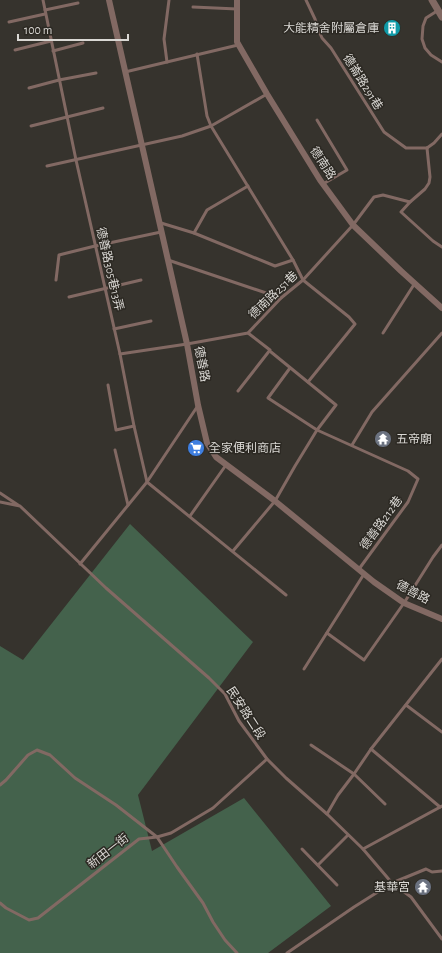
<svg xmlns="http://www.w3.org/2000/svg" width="442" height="953" font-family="'Alegreya Sans','Noto Sans TC',sans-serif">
	<rect width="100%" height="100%" fill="#36332d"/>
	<polygon fill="#44624c" points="130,524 253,642 138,795 152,851 244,798 331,906 268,953 0,953 0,646 23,660"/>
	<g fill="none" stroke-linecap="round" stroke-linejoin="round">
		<g stroke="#826963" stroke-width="3">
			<polyline points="43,0 76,160 120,354 134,426 147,482 286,595"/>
			<polyline points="306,0 315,19 318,29 322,38 331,48 384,132 406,148 427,148"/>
			<polyline points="193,7 237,9"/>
			<polyline points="45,10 78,3"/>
			<polyline points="437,11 426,18 423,26 422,39 425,48 431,55 442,62"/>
			<polyline points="9,22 45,14"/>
			<polyline points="15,50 51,41"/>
			<polyline points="53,51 83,43"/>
			<polyline points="197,54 207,116 211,126 293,260 303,280 349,317 355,324 308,382"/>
			<polyline points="167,62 164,39 169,0"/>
			<polyline points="125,72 238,45"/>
			<polyline points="29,88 59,80 96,73"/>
			<polyline points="317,120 347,170 323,184"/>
			<polyline points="31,126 103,108"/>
			<polyline points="427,148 430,177 429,183 425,189 410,202 401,212 433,241 442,247"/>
			<polyline points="427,148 434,143 442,134"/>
			<polyline points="47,166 182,136 211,126 267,94"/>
			<polyline points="161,223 194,233 275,266 293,260"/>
			<polyline points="194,233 207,210 248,186"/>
			<polyline points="168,260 281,298"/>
			<polyline points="56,280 59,255 95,246 161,232"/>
			<polyline points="69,297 141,280"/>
			<polyline points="114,329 151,321"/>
			<polyline points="383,333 415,283"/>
			<polyline points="120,354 187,344 248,333 281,298 303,280 353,225 374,197 383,195 410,202"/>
			<polyline points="290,368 268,398 317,430 408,471 418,479 408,502 359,569"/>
			<polyline points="108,385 116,430 134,426"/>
			<polyline points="238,391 270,350 248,333"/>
			<polyline points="352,445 372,412 442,333"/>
			<polyline points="115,450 128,505"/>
			<polyline points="0,493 18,505"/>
			<polyline points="0,502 20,506 106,588 209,678 225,694 239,721 267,759 286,778 327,814 363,849 392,883 411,897 442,939"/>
			<polyline points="190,516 226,465"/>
			<polyline points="233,551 275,501 295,466 317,430 336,405 271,352"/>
			<polyline points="80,564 147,482 197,407"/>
			<polyline points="327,633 364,660 404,603 433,557 442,545"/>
			<polyline points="304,669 364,574"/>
			<polyline points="406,705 442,732"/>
			<polyline points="311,745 354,774 385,804"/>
			<polyline points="371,749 440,807"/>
			<polyline points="0,785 6,780 28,755 37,750 50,755 75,778 116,805 157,837 177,867 203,903 213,922 225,940 237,953"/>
			<polyline points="327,814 338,795 354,774 371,749 442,659"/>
			<polyline points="302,849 337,885"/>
			<polyline points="363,849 442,806"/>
			<polyline points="318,865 348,835"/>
			<polyline points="0,903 6,908 29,920 38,918 139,839 157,837 171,833 213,808 267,759"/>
			<polyline points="287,953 354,907 392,883 426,869 432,872 442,871"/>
		</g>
		<g stroke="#826963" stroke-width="6">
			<polyline points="109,0 187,344 198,405 207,443 216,457 275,501 374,582 404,603 442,619"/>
			<polyline points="237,0 237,42 267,94 320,180 353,225 401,271 442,308"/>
		</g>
		<polyline stroke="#826963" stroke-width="7" points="432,0 442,17"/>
	</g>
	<defs>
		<g id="building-disc" transform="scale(0.9)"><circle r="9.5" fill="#0f9aa8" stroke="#2c2923"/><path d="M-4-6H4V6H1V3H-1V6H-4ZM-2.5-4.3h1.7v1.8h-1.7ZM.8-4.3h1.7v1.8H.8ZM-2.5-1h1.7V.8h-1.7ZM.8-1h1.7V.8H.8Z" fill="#fff"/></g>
		<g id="temple-disc" transform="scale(0.9)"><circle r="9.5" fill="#6b7280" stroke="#2c2923"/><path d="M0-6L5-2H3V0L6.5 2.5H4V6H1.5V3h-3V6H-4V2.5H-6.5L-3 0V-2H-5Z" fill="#fff"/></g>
		<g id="supermarket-disc" transform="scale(0.9)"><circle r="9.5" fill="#3f7fe0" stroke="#2c2923"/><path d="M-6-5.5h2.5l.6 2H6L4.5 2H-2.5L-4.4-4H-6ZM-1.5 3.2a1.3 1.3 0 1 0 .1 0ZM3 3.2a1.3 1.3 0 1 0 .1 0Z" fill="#fff"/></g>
	</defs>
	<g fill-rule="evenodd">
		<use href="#building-disc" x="392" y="28"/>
		<use href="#temple-disc" x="383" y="439"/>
		<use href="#supermarket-disc" x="196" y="448"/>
		<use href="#temple-disc" x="423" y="887"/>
	</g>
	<g text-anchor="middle" stroke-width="3" stroke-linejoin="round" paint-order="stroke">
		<g font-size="12" fill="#dad8d4" stroke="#2c2923" text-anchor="end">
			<text x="379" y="32">大能精舍附屬倉庫</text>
			<text x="396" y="443" text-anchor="start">五帝廟</text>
			<text x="209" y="452" text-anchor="start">全家便利商店</text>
			<text x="410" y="891">基華宮</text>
		</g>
		<g font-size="12" fill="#dad8d4" stroke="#2c2923">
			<text transform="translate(363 82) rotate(58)" y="4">德崙路291巷</text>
			<text transform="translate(323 163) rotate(57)" y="4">德南路</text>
			<text transform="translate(110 269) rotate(77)" y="4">德善路305巷13弄</text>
			<text transform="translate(273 295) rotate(-44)" y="4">德南路251巷</text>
			<text transform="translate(202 364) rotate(79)" y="4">德善路</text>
			<text transform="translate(381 523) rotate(-54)" y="4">德善路212巷</text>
			<text transform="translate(413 592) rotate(28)" y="4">德善路</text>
			<text transform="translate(246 713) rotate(57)" y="4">民安路二段</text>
			<text transform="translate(108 851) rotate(-38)" y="4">新田一街</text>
		</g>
	</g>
	<path d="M18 34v6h110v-6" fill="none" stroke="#dad8d4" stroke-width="2"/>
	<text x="24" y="34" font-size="12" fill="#dad8d4" stroke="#2c2923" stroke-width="3" paint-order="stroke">100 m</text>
</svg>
